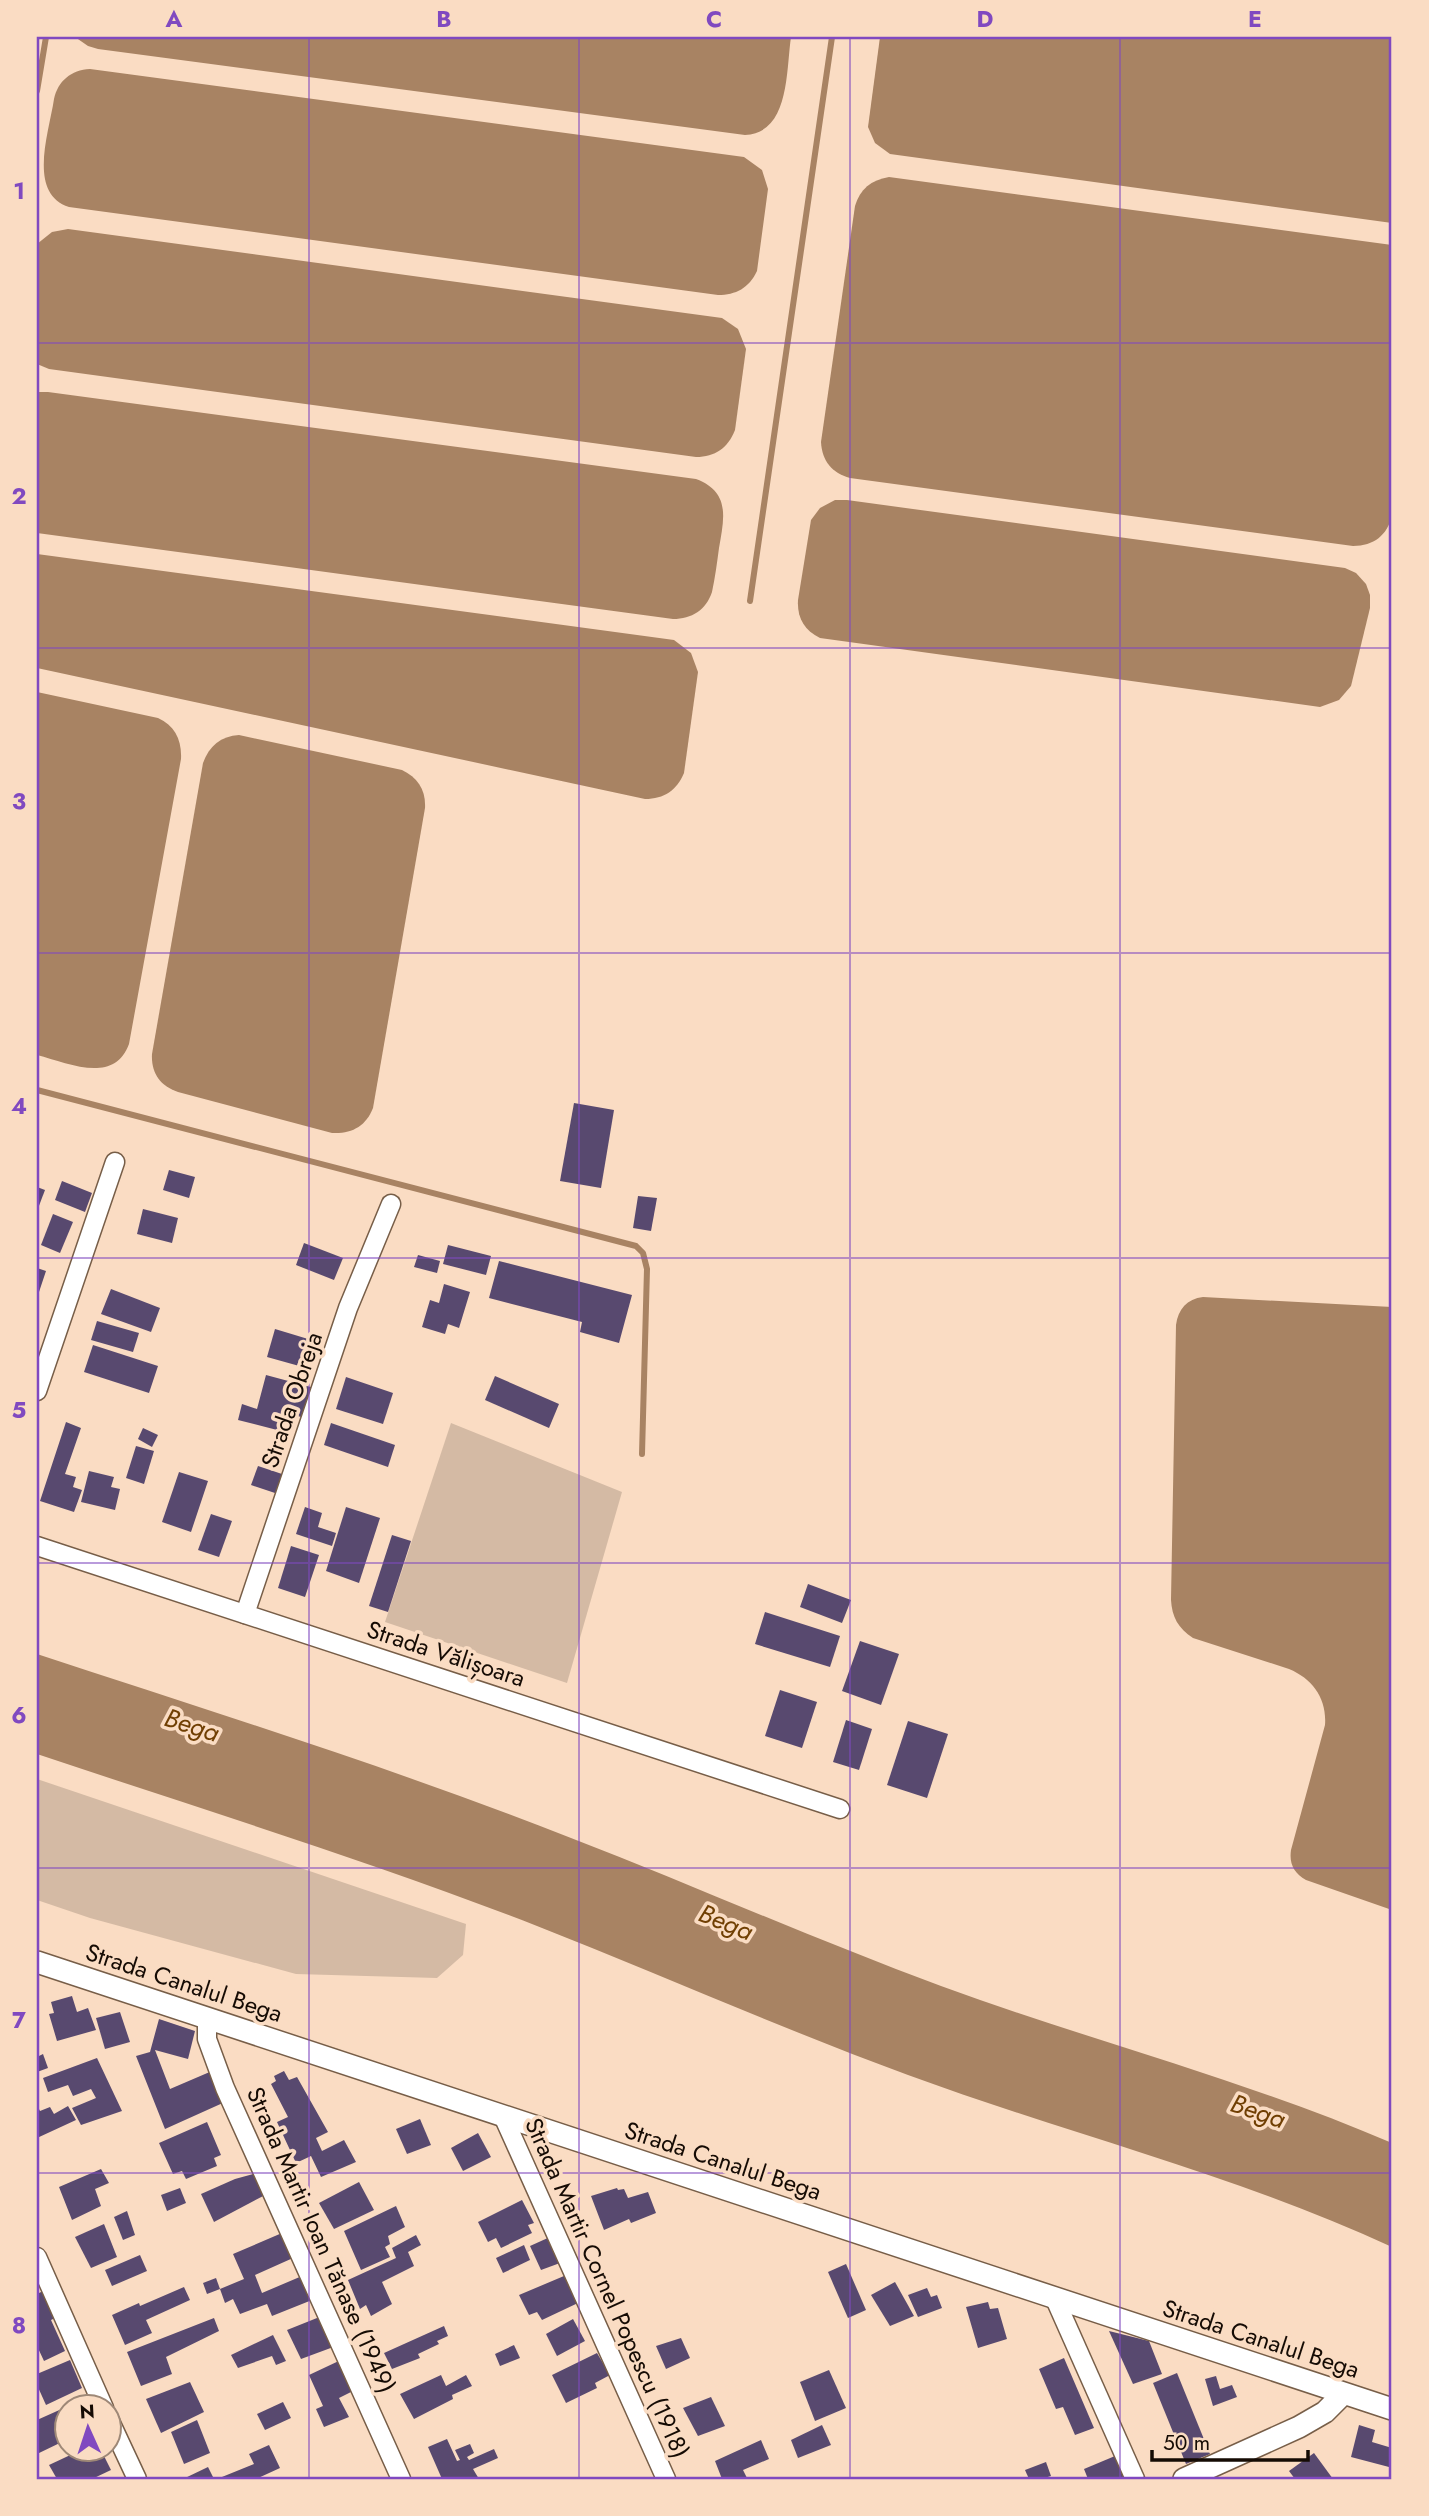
<svg xmlns="http://www.w3.org/2000/svg" width="1429" height="2516" font-family="Jost,sans-serif">
	<rect width="100%" height="100%" fill="#fadcc3"/>
	<g fill="#d4baa4">
		<polygon points="451,1423 622,1492 567,1683 385,1622"/>
		<polygon points="37,1779 466,1924 463,1955 437,1978 296,1974 90,1918 37,1900"/>
	</g>
	<g fill="#a88363">
		<path d="M75 37H791C786 70 790 133 745 135L98 49 88 46Z"/>
		<polygon points="880,37 1392,37 1392,223 890,154 875,143 868,127"/>
		<path d="M90 69 744 157 762 170 768 189 757 271C749 288 736 295 718 295L69 207C27 193 49 133 54 99 58 81 71 70 90 69Z"/>
		<path d="M889 177 1392 245V516C1387 535 1374 546 1353 546L850 478C832 473 822 461 821 442L855 206C860 189 871 180 889 177Z"/>
		<path d="M68 229 722 318 738 329 746 349 735 430C728 448 715 457 696 457L49 369 37 364V244L52 232Z"/>
		<path d="M37 392H48L696 479C731 492 724 519 719 548 717 563 715 578 712 592 706 610 692 619 673 619L37 533Z"/>
		<path d="M835 500H847L1345 568 1356 573 1366 584 1370 595V608L1351 686 1339 700 1320 707 820 638C804 630 797 618 798 600L811 520 820 508Z"/>
		<path d="M37 554 674 640 691 653 698 672 684 773C677 790 664 799 645 799L37 668Z"/>
		<path d="M37 692 158 718C175 726 182 740 181 759L129 1044C114 1085 68 1063 37 1055Z"/>
		<path d="M239 735 402 770C418 778 426 790 425 808L373 1108C366 1126 352 1134 332 1133L178 1092C160 1086 151 1073 152 1054L203 763C209 746 221 736 239 735Z"/>
		<path d="M1203 1297 1392 1307V1910L1306 1880C1294 1873 1289 1864 1291 1850L1325 1725C1327 1699 1313 1679 1289 1669L1193 1638C1178 1628 1172 1617 1171 1600L1176 1325C1178 1309 1187 1299 1203 1297Z"/>
		<path d="M37 1654C216 1713 396 1769 571 1838 695 1886 816 1940 941 1986 1091 2041 1246 2080 1392 2143V2247C1237 2175 1068 2134 908 2075 783 2029 661 1975 537 1926 373 1862 204 1810 37 1754Z"/>
	</g>
	<g fill="none" stroke-linecap="round" stroke-linejoin="round">
		<g stroke="#a88363" stroke-width="6">
			<polyline points="37,91 46,37"/>
			<polyline points="750,601 832,37"/>
			<polyline points="37,1090 636,1246 643,1253 647,1269 642,1454"/>
		</g>
	</g>
	<g fill="#58496f">
		<polygon points="574,1103 614,1110 601,1188 560,1181"/>
		<polygon points="169,1170 195,1177 189,1198 163,1190"/>
		<polygon points="62,1181 92,1193 85,1212 55,1200"/>
		<polygon points="37,1187 45,1190 37,1211"/>
		<polygon points="638,1196 657,1198 651,1231 633,1228"/>
		<polygon points="143,1209 178,1218 172,1243 137,1234"/>
		<polygon points="53,1214 73,1222 60,1253 41,1245"/>
		<polygon points="304,1243 343,1258 334,1280 296,1265"/>
		<polygon points="448,1245 491,1256 486,1275 443,1264"/>
		<polygon points="418,1255 440,1261 437,1273 414,1267"/>
		<polygon points="499,1261 632,1295 619,1343 580,1332 582,1322 489,1298"/>
		<polygon points="37,1268 46,1271 37,1298"/>
		<polygon points="444,1284 470,1292 459,1328 448,1324 445,1334 422,1327 430,1300 439,1303"/>
		<polygon points="111,1289 160,1308 151,1332 101,1314"/>
		<polygon points="97,1321 139,1333 133,1352 91,1340"/>
		<polygon points="275,1329 318,1342 310,1369 267,1357"/>
		<polygon points="93,1345 158,1366 149,1393 84,1372"/>
		<polygon points="266,1375 318,1389 309,1419 286,1413 281,1431 238,1420 242,1404 257,1409"/>
		<polygon points="495,1376 559,1404 549,1428 485,1400"/>
		<polygon points="346,1377 393,1393 383,1424 336,1409"/>
		<polygon points="66,1422 81,1428 65,1474 76,1477 73,1487 82,1490 74,1512 40,1501"/>
		<polygon points="331,1423 395,1445 388,1467 324,1445"/>
		<polygon points="143,1428 158,1435 152,1447 138,1439"/>
		<polygon points="136,1446 154,1451 144,1484 126,1478"/>
		<polygon points="258,1466 285,1475 278,1494 251,1485"/>
		<polygon points="89,1471 114,1477 111,1487 120,1489 115,1510 81,1502"/>
		<polygon points="179,1472 208,1481 191,1532 162,1522"/>
		<polygon points="305,1507 322,1513 318,1527 336,1533 332,1546 296,1534"/>
		<polygon points="346,1507 380,1518 359,1583 326,1571"/>
		<polygon points="211,1514 232,1521 219,1557 198,1550"/>
		<polygon points="392,1535 411,1541 388,1612 369,1606"/>
		<polygon points="291,1546 319,1555 305,1597 278,1588"/>
		<polygon points="808,1584 851,1600 842,1623 800,1607"/>
		<polygon points="765,1612 840,1636 830,1667 755,1644"/>
		<polygon points="860,1641 899,1654 881,1705 842,1691"/>
		<polygon points="780,1690 817,1702 802,1748 765,1736"/>
		<polygon points="846,1720 872,1729 859,1770 833,1762"/>
		<polygon points="908,1721 948,1734 927,1798 887,1785"/>
		<polygon points="72,1996 77,2012 88,2008 96,2030 57,2041 49,2014 54,2013 51,2002"/>
		<polygon points="120,2012 130,2042 105,2049 96,2018"/>
		<polygon points="159,2019 195,2031 188,2059 155,2050 170,2089 212,2071 225,2102 165,2129 136,2056 150,2052"/>
		<polygon points="43,2054 48,2068 37,2072 37,2057"/>
		<polygon points="97,2058 122,2111 81,2125 72,2108 96,2098 91,2089 73,2096 68,2085 48,2092 43,2078"/>
		<polygon points="284,2071 289,2080 297,2077 328,2132 316,2138 322,2151 344,2140 356,2162 321,2177 311,2156 296,2163 277,2122 288,2117 271,2084 276,2081 274,2076"/>
		<polygon points="37,2105 40,2111 50,2107 54,2114 68,2106 76,2120 37,2138"/>
		<polygon points="420,2119 431,2145 407,2154 396,2129"/>
		<polygon points="207,2122 221,2155 214,2158 217,2166 186,2179 182,2171 173,2174 159,2143"/>
		<polygon points="478,2133 491,2157 463,2171 451,2148"/>
		<polygon points="101,2169 109,2183 95,2189 101,2206 72,2220 59,2187"/>
		<polygon points="257,2173 267,2194 214,2222 201,2194 235,2179"/>
		<polygon points="359,2182 374,2210 334,2229 319,2203"/>
		<polygon points="180,2188 186,2203 167,2211 161,2195"/>
		<polygon points="617,2188 618,2190 624,2189 628,2198 648,2192 656,2213 631,2223 629,2219 604,2230 591,2196"/>
		<polygon points="522,2200 534,2223 528,2225 532,2233 501,2248 496,2238 488,2242 478,2222"/>
		<polygon points="396,2206 405,2227 388,2236 390,2244 385,2247 390,2257 361,2270 344,2231"/>
		<polygon points="127,2211 135,2235 123,2240 114,2217"/>
		<polygon points="104,2224 117,2257 91,2268 75,2237"/>
		<polygon points="282,2233 293,2258 255,2275 262,2293 302,2276 312,2300 272,2316 267,2304 240,2314 233,2299 225,2303 220,2289 244,2279 233,2254"/>
		<polygon points="416,2235 421,2245 408,2252 414,2266 382,2282 392,2304 371,2316 366,2305 360,2309 348,2280 396,2258 392,2248"/>
		<polygon points="550,2237 560,2263 541,2270 530,2246"/>
		<polygon points="524,2245 530,2260 503,2273 496,2258"/>
		<polygon points="140,2255 147,2271 112,2286 105,2270"/>
		<polygon points="846,2264 866,2310 848,2318 828,2272"/>
		<polygon points="564,2276 578,2303 542,2320 537,2312 529,2315 519,2295"/>
		<polygon points="216,2278 220,2289 207,2294 203,2283"/>
		<polygon points="895,2282 914,2316 890,2326 871,2295"/>
		<polygon points="184,2287 190,2300 146,2320 152,2333 125,2345 112,2315 139,2303 140,2306"/>
		<polygon points="49,2288 61,2315 51,2320 65,2351 44,2361 37,2346 37,2294"/>
		<polygon points="927,2288 931,2297 937,2295 942,2308 918,2317 908,2295"/>
		<polygon points="988,2302 990,2309 998,2308 1007,2339 978,2348 966,2307"/>
		<polygon points="322,2316 336,2346 301,2359 287,2330"/>
		<polygon points="214,2318 219,2331 166,2357 172,2374 141,2386 127,2352"/>
		<polygon points="573,2319 585,2341 557,2356 546,2334"/>
		<polygon points="444,2326 448,2336 437,2341 439,2344 418,2354 420,2358 392,2369 384,2353"/>
		<polygon points="1109,2331 1149,2341 1162,2374 1133,2384"/>
		<polygon points="273,2335 286,2361 276,2365 272,2356 238,2368 231,2355"/>
		<polygon points="681,2338 690,2358 666,2369 656,2346"/>
		<polygon points="514,2345 520,2358 500,2366 495,2354"/>
		<polygon points="597,2353 610,2375 595,2383 597,2388 566,2403 552,2375"/>
		<polygon points="1064,2358 1094,2428 1075,2435 1063,2407 1056,2409 1039,2369"/>
		<polygon points="343,2359 357,2389 339,2398 349,2417 324,2427 316,2409 323,2406 309,2375"/>
		<polygon points="70,2360 82,2388 46,2405 37,2385 37,2374"/>
		<polygon points="829,2370 846,2408 815,2421 800,2382"/>
		<polygon points="1177,2373 1210,2454 1186,2464 1153,2383"/>
		<polygon points="441,2375 446,2386 466,2375 472,2386 452,2395 453,2399 414,2419 400,2394"/>
		<polygon points="1216,2376 1220,2389 1232,2385 1237,2397 1213,2406 1205,2379"/>
		<polygon points="190,2382 204,2412 161,2433 146,2399"/>
		<polygon points="93,2395 99,2407 66,2407 66,2440 37,2454 37,2420"/>
		<polygon points="711,2397 725,2426 698,2436 683,2408"/>
		<polygon points="283,2402 291,2418 265,2430 257,2414"/>
		<polygon points="197,2420 210,2453 184,2464 171,2432"/>
		<polygon points="822,2425 831,2445 798,2458 791,2440"/>
		<polygon points="1359,2425 1375,2430 1372,2442 1392,2448 1389,2467 1351,2457"/>
		<polygon points="447,2439 457,2461 460,2460 455,2450 470,2444 474,2453 467,2457 469,2460 494,2449 498,2458 473,2469 479,2479 442,2479 428,2447"/>
		<polygon points="761,2440 769,2459 743,2470 747,2478 722,2479 715,2461"/>
		<polygon points="269,2445 280,2468 256,2479 217,2479 254,2464 249,2454"/>
		<polygon points="81,2450 101,2450 111,2470 92,2479 57,2479 49,2465"/>
		<polygon points="1314,2453 1333,2479 1295,2479 1289,2471"/>
		<polygon points="1115,2456 1124,2479 1088,2479 1084,2469"/>
		<polygon points="1046,2462 1051,2476 1041,2479 1029,2479 1025,2470"/>
		<polygon points="208,2467 214,2479 183,2479"/>
	</g>
	<g fill="none" stroke-linecap="round" stroke-linejoin="round">
		<g stroke="#775e48" stroke-width="21">
			<g id="minor">
				<polyline points="37,1391 115,1162"/>
				<polyline points="37,1546 840,1809"/>
				<polyline points="245,1614 348,1308 391,1204"/>
				<polyline points="207,2019 207,2039 225,2088 401,2479"/>
				<polyline points="503,2116 666,2479"/>
				<polyline points="37,2257 104,2408"/>
				<polyline points="1055,2299 1135,2479"/>
				<polyline points="108,2417 137,2479"/>
			</g>
		</g>
		<g stroke="#775e48" stroke-width="24">
			<g id="tertiary">
				<polyline points="37,1962 1392,2409"/>
				<polyline points="1184,2479 1299,2427 1325,2412 1343,2394"/>
			</g>
		</g>
		<use href="#minor" stroke="#fff" stroke-width="18"/>
		<use href="#tertiary" stroke="#fff" stroke-width="21"/>
	</g>
	<path fill="none" stroke="#8049c0" stroke-width="2" stroke-opacity="0.55" d="M309 37V2479M579 37V2479M850 37V2479M1120 37V2479M37 343H1392M37 648H1392M37 953H1392M37 1258H1392M37 1563H1392M37 1868H1392M37 2173H1392"/>
	<g text-anchor="middle" stroke-width="7" stroke-linejoin="round" paint-order="stroke">
		<g font-size="24" fill="#150b04" stroke="#fadcc3">
			<text transform="translate(292 1400) rotate(-71)" y="8">Strada Obreja</text>
			<text transform="translate(446 1654) rotate(18)" y="8">Strada Vălișoara</text>
			<text transform="translate(184 1983) rotate(18)" y="8">Strada Canalul Bega</text>
			<text transform="translate(723 2161) rotate(18)" y="8">Strada Canalul Bega</text>
			<text transform="translate(321 2240) rotate(66)" y="8">Strada Martir Ioan Tănase (1949)</text>
			<text transform="translate(607 2288) rotate(66)" y="8">Strada Martir Cornel Popescu (1918)</text>
			<text transform="translate(1261 2339) rotate(18)" y="8">Strada Canalul Bega</text>
		</g>
		<g font-size="26" font-style="italic" fill="#703f03" stroke="#fadcc3">
			<text transform="translate(192 1725) rotate(18)" y="9">Bega</text>
			<text transform="translate(726 1922) rotate(22)" y="9">Bega</text>
			<text transform="translate(1258 2111) rotate(19)" y="9">Bega</text>
		</g>
	</g>
	<rect width="1429" height="2516" fill="none" stroke="#fadcc3" stroke-width="77"/>
	<g transform="translate(88 2428) rotate(357)"><circle r="33" fill="#fadcc3" stroke="#9e8877" stroke-width="2"/>
	<path d="M0-5L12 26L0 18L-12 26Z" fill="#8049c0"/>
	<text y="-10" font-size="19" font-weight="bold" text-anchor="middle" fill="#150b04">N</text>
	</g>
	<path d="M1152 2450v10h156v-10" fill="none" stroke="#150b04" stroke-width="3.5"/>
	<text x="1163" y="2450" font-size="21" fill="#150b04" stroke="#fadcc3" stroke-width="5" paint-order="stroke">50 m</text>
	<rect x="38" y="38" width="1352" height="2440" fill="none" stroke="#8049c0" stroke-width="2.5"/>
	<g font-size="23" text-anchor="middle" font-weight="bold" fill="#8049c0">
		<text x="174" y="27">A</text>
		<text x="444" y="27">B</text>
		<text x="714" y="27">C</text>
		<text x="985" y="27">D</text>
		<text x="1255" y="27">E</text>
		<text x="19" y="199">1</text>
		<text x="19" y="504">2</text>
		<text x="19" y="809">3</text>
		<text x="19" y="1114">4</text>
		<text x="19" y="1418">5</text>
		<text x="19" y="1723">6</text>
		<text x="19" y="2028">7</text>
		<text x="19" y="2333">8</text>
	</g>
</svg>
